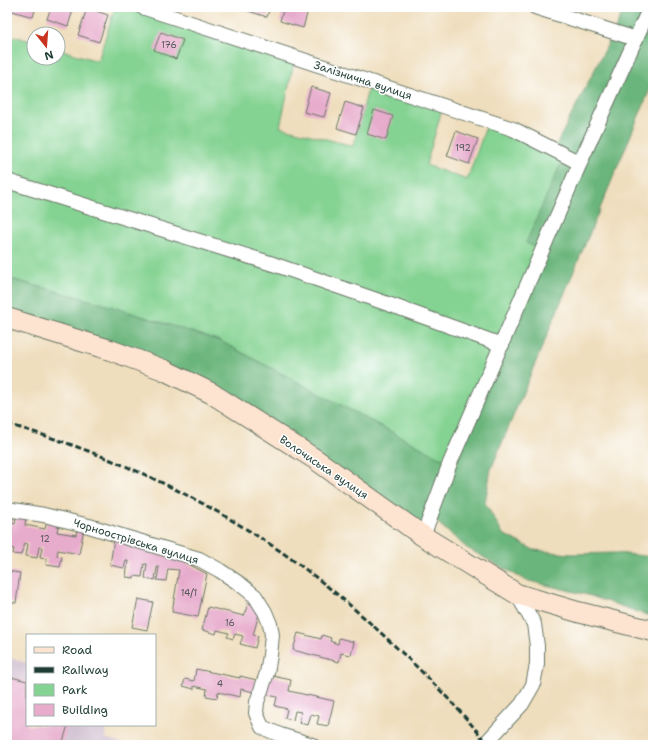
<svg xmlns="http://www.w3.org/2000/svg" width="660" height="752" font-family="'Shantell Sans',sans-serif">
	<rect width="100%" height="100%" fill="#fff"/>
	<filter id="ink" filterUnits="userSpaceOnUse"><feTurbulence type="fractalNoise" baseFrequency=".025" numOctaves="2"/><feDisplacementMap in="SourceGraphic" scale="8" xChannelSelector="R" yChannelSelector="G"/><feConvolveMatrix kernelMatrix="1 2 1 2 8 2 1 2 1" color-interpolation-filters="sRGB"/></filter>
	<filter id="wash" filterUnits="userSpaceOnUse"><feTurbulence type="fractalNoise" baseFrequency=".012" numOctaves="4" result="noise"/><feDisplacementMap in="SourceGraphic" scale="16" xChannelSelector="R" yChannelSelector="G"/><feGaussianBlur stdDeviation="0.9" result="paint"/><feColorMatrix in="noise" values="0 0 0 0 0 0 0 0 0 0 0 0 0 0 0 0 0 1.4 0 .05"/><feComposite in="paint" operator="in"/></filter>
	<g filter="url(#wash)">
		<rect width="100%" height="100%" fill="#efdebd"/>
		<polygon fill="#cfbdcf" points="7,657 27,663 27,725 106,725 105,738 127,745 7,745"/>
		<polygon fill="#84d392" stroke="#528863" points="115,7 142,7 295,57 280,127 353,146 370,82 443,106 426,165 467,180 488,121 580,163 450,463 220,341 100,303 7,278 7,34 34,42 34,58 58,58 58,49 98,61"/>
		<polygon fill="#6bb57c" stroke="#457958" points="625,7 653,7 653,82 491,469 485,503 503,534 534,550 570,554 617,553 653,557 653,617 588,595 525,580 467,548 431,517 423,536 211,393 7,318 7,278 100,303 220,341 450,463 542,250 526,243 564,156 553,151 614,32"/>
		<g id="blocks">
			<g fill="#e7abcc">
				<polygon points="13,7 36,7 33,17 12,11"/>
				<polygon points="51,7 74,7 68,26 47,19"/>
				<polygon points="243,7 270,7 267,17 242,9"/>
				<polygon points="284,7 309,7 303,28 280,21"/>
				<polygon points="87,8 108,15 99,42 78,35"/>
				<polygon points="161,32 183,40 176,59 154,50"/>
				<polygon points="311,87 331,93 324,117 304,112"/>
				<polygon points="345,102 364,108 356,134 337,128"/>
				<polygon points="374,110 393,116 386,140 367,134"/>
				<polygon points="456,131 478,139 469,164 447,156"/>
				<polygon points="16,515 26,517 25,525 45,529 47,520 59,522 57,532 76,535 77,528 84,529 79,554 58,550 57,556 62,557 60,567 46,565 47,559 40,558 42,547 39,547 37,558 26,556 28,544 24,543 21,555 13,554 14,549 7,548 7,517 13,518 12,523 15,524"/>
				<polygon points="114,539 181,560 207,574 198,617 172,612 179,570 168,569 166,581 157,580 159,567 157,567 155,580 145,578 147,564 144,564 142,577 134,576 134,578 126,577 128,561 126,561 124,568 110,565"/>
				<polygon points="7,571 20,573 16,603 7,602"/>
				<polygon points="138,599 153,602 147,630 132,627"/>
				<polygon points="248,603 261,607 253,635 258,636 255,648 240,644 243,636 235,634 233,639 227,637 229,633 217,630 216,634 202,630 208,607 244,616"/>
				<polygon points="298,633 321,639 322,635 331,638 330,641 338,644 339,638 354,642 351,655 341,653 339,662 293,650"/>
				<polygon points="196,669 240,678 240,676 257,680 254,692 241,689 240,697 218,692 217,698 206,696 207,689 194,686 194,689 183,686 185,679 194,681"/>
				<polygon points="268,675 291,680 289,691 334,701 328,726 317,724 319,716 311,714 308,725 299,723 301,712 295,711 293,720 285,718 287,709 275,706 277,697 264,694"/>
				<polygon points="7,676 27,681 27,725 68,725 62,745 7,745"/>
			</g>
		</g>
	</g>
	<g filter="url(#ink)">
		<use href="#blocks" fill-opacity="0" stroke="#687564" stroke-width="1"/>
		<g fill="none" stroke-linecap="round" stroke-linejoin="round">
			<g stroke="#687564" stroke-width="16">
				<g id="minor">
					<polyline points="142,7 513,129 580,163"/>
					<polyline points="535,7 636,39"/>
					<polyline points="7,181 273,264 391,305 502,345"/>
					<polyline points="7,509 44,515 89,526 128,538 199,559 219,570 240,584 255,596 265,612 270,624 272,635 270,655 267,673 257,702 256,713 262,727 280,735 312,745"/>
					<polyline points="423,536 450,463 580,163 650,7"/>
					<polyline points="484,745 522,704 533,685 537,664 537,646 534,624 517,594"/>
				</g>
			</g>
			<g stroke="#687564" stroke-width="22">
				<polyline id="secondary" points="7,318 110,350 164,370 211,393 315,459 423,536 517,594 578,612 653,631"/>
			</g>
			<use href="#minor" stroke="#fff" stroke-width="14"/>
			<use href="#secondary" stroke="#fde4d1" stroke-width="20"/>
			<path stroke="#1f3d34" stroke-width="3" stroke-dasharray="6 3" stroke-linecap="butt" d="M7 424C98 450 186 489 265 541 313 572 356 609 397 648 429 678 461 710 488 745"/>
		</g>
	</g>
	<g text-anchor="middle" stroke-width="3" stroke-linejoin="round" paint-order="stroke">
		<g font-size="9" fill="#51585a">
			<text x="169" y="48">176</text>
			<text x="463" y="151">192</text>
			<text x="45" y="542">12</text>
			<text x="189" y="596">14/1</text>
			<text x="230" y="626">16</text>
			<text x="220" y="687">4</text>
		</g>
		<g font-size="11" fill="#1f3d34" stroke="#fff">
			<text transform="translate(363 80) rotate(18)" y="4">Залізнична вулиця</text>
			<text transform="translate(324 467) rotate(34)" y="4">Волочиська вулиця</text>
			<text transform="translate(136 541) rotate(17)" y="4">Чорноострівська вулиця</text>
		</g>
	</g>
	<rect width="660" height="752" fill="none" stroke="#fff" stroke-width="24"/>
	<rect x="26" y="634" width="130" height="92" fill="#ffffff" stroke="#a5b1ae"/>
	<rect x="34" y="647" width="20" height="6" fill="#fde4d1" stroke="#a5b1ae"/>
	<text x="62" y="654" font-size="12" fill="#1f3d34">Road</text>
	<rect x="34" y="667" width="20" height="6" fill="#1f3d34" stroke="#a5b1ae"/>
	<text x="62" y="674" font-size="12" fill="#1f3d34">Railway</text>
	<rect x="34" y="684" width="20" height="12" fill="#84d392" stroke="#a5b1ae"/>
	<text x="62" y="694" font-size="12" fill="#1f3d34">Park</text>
	<rect x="34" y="704" width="20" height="12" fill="#e7abcc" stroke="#a5b1ae"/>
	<text x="62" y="714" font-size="12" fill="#1f3d34">Building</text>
	<g transform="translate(46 46) rotate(163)"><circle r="19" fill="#ffffff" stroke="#a5b1ae"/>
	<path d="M0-3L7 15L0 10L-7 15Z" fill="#c8321e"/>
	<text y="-6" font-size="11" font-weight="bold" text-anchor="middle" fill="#1f3d34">N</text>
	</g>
</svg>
